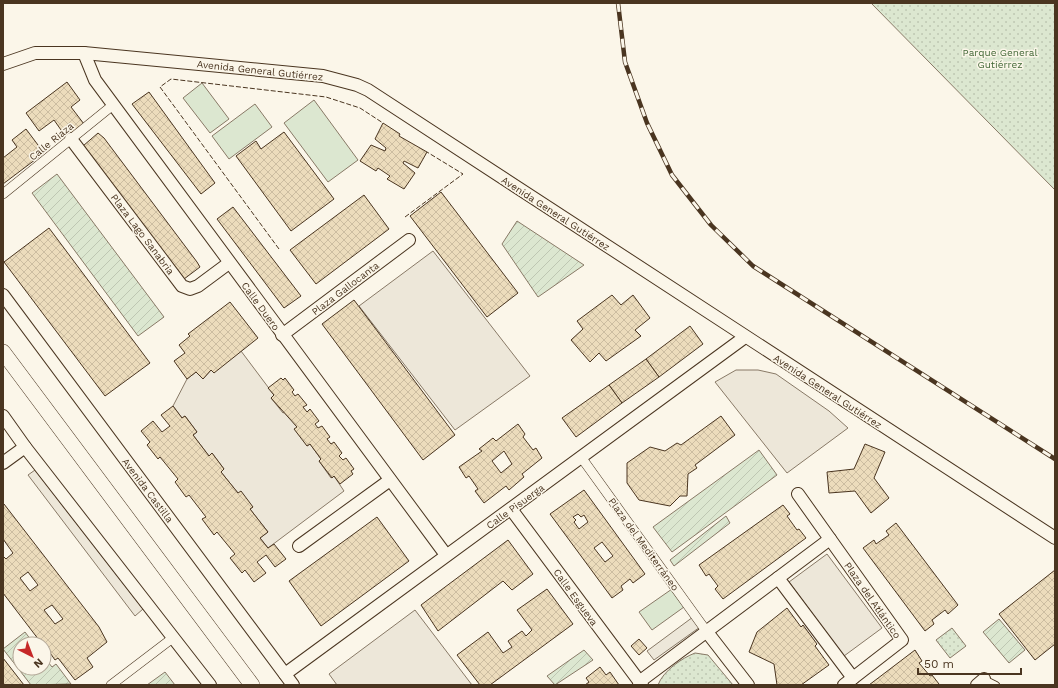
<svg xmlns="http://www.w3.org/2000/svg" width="1058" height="688" font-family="'Work Sans',sans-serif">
	<defs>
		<pattern id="grass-dots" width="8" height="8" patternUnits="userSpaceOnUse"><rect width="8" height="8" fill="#dce7d0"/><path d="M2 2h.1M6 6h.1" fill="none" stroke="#bec7b2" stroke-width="1.8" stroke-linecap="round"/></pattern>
		<pattern id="garden-furrows" width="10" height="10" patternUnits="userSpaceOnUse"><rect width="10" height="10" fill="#dce7d0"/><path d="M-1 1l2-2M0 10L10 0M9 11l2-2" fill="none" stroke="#bec7b2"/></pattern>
		<pattern id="building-cross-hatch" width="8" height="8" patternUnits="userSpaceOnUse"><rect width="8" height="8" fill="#ecdcbc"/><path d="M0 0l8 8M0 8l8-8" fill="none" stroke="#ccbda1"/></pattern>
	</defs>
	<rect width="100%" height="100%" fill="#fbf6e9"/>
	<g fill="url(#grass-dots)" stroke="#887966">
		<polygon points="871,3 1055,3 1055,190"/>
		<polygon points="952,628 966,646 950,658 936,640"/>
		<path d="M695 653 708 655 733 685H658C663 671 682 658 695 653Z"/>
	</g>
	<g fill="url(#garden-furrows)" stroke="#887966">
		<polygon points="57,174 164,317 138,336 32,193"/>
		<polygon points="517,221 584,265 538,297 502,244"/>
		<polygon points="759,450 777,475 672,552 653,527"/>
		<polygon points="726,516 730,523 674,566 670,560"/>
		<polygon points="999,619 1025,650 1009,663 983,632"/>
		<polygon points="25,632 34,644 20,644 20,668 44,668 44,657 52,667 56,664 71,684 31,685 3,649"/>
		<polygon points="584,650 593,660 555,685 547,676"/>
		<polygon points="165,672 175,685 147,685"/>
	</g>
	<g fill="#dce7d0" stroke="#887966">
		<polygon points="202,83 229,119 210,133 183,98"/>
		<polygon points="314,100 358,160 328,182 284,123"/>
		<polygon points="255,104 272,127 229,159 212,136"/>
		<polygon points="672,589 684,607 652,630 639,612"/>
	</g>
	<g fill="#ede7d9" stroke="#887966">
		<polygon points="433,251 530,376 455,430 359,306"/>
		<polygon points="241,351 274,395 271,398 283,413 285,412 297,427 307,446 310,444 321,459 319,461 331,478 334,476 344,491 268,548 260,538 268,532 250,509 253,507 238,493 221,472 224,469 212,453 209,456 193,435 197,432 185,416 182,418 173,406 187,379 196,372 203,379 211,370"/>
		<polygon points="736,370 758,370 776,374 829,411 848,428 787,473 715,382"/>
		<polygon points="35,470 143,609 135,616 28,475"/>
		<polygon points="827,554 882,628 844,656 789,582"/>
		<polygon points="415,610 472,685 337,685 329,674"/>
		<polygon points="693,617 700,627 654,660 647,651"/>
	</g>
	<g fill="url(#building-cross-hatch)" stroke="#4a3520" fill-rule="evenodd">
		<polygon points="67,82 80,100 71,107 84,124 66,137 54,120 39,131 26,113"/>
		<polygon points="149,92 215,183 201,194 132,104"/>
		<polygon points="383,123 400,134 399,136 427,152 418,168 404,161 403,163 415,173 404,189 387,179 390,176 378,168 376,171 360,161 371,145 385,151 386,148 375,139"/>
		<polygon points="26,129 44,153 3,184 3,158 17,147 12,140"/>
		<polygon points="284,132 334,199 291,231 236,156 256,141 261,149"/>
		<polygon points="98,133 104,138 197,262 200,267 184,279 83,146"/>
		<polygon points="441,192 518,293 487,317 410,216"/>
		<polygon points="364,195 389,229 316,284 290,250"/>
		<polygon points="233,207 301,296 284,308 217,219"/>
		<polygon points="49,228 150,363 105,396 4,262"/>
		<polygon points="612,295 621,305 633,295 650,318 635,330 641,336 606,361 599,353 590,362 571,340 583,329 577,321"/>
		<polygon points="354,300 455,435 423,460 322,324"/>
		<polygon points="230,302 258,338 214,373 211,370 203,379 196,372 187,379 174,361 185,353 179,345 190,336 188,334"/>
		<polygon points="690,326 703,344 659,377 646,359"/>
		<polygon points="646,359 659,377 622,403 609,385"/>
		<polygon points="281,378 283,380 285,378 294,390 292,392 295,396 298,394 307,405 303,407 307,412 310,409 319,421 315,424 318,428 322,426 330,437 327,439 331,444 334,442 342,453 339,456 343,460 346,458 354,469 351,471 353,474 340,484 334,476 332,478 319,461 321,459 310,444 307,446 294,429 297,427 271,398 274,395 268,388"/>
		<polygon points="609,385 622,403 576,437 562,418"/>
		<polygon points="173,406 182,418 185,416 197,432 193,435 209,456 212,453 224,469 221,472 238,493 241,491 253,507 250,509 268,532 260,538 268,548 274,544 286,559 275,567 266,555 257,562 266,573 254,582 245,570 242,573 230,558 235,554 217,532 214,535 202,519 206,517 189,495 186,497 175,482 178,479 160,457 158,459 147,445 150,442 141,431 153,421 162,432 170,426 161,415"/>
		<polygon points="721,416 735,435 695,465 697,468 688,474 687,496 680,496 670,506 639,500 627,483 627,463 650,447 665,451 677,443 681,445"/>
		<path d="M518 424 525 434 523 437 533 450 536 448 542 458 522 474 524 477 509 490 506 486 484 503 475 491 478 489 469 476 466 478 459 467 482 451 479 449 493 438 496 441ZM504 451 512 464 501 473 492 461Z"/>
		<polygon points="865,444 885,452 874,478 889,498 871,513 855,491 829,493 827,472 854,469"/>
		<path d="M584 490 645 574 633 583 630 579 621 586 623 590 612 598 550 514ZM578 514 581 517 584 515 588 522 579 529 574 522 576 520 573 517ZM602 542 613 556 605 562 594 548Z"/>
		<path d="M4 504 99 627 107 642 87 658 93 667 75 680 58 658 55 660 44 644H42L3 593V556L6 559 13 553 3 539V505ZM28 572 38 585 30 591 20 578ZM52 605 63 619 55 624 44 610Z"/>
		<polygon points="783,505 790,514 787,516 797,530 799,529 806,538 723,599 715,589 718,586 709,574 706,576 699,565"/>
		<polygon points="377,517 409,561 321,626 289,581"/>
		<polygon points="896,523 958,605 948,614 945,610 932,620 934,624 925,631 863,548 874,540 876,544 889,535 886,531"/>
		<polygon points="508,540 533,574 512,590 503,581 438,631 421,605"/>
		<polygon points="1055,570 1055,644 1035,660 999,614"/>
		<polygon points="547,589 573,624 490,685 480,685 457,655 488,632 503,653 512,647 508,641 522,631 526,636 532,630 517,610"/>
		<polygon points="787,608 801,627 803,625 817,644 815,646 829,665 801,685 777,685 774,664 749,652 757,632"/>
		<polygon points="639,639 647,648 639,655 631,646"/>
		<polygon points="915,650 922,661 919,663 930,676 932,675 939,684 938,685 869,685"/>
		<polygon points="3,658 24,685 3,685"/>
		<polygon points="600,667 606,675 610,672 619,685 585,685 589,682 586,678"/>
	</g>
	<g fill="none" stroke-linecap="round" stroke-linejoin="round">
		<g stroke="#4a3520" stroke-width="8">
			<polyline id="service" points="984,679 996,685"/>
		</g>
		<g stroke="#4a3520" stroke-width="10">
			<g id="pedestrian">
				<polyline points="3,194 113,105"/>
				<polyline points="581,457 707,632"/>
				<polyline points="111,685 174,637"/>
			</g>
		</g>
		<g stroke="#4a3520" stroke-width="14">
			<g id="minor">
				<polyline points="84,53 95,80 446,555"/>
				<polyline points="3,64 35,53 84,53 323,76 357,85 368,90 1055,538"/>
				<polyline points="71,139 182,286 190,289 198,286 229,263"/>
				<polyline points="3,295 293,685"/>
				<polyline points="282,335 409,240"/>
				<polyline points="3,416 25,447 210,685"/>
				<polyline points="3,463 25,447"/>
				<polyline points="798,494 830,539"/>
				<polyline points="511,509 642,685"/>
				<polyline points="299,546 390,480"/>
				<polyline points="778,578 853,678"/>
				<polyline points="707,632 748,685"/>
				<polyline points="285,674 745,337"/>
				<polyline points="639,682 830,539 902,640 844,685"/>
				<polyline points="977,685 984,679"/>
			</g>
		</g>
		<g stroke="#4a3520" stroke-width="16">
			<polyline id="tertiary" points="3,352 252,685"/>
		</g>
		<use href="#service" stroke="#fbf6e9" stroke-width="6"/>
		<use href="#pedestrian" stroke="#fbf6e9" stroke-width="9"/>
		<use href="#minor" stroke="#fbf6e9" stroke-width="12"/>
		<use href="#tertiary" stroke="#fbf6e9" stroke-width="15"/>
		<g stroke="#4a3520" stroke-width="4.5">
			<polyline id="rail" points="618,3 625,62 647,123 672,175 711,225 753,266 1055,459"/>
		</g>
		<use href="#rail" stroke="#fbf6e9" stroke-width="3" stroke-dasharray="9" stroke-linecap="butt"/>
		<g stroke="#4a3520" stroke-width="1" stroke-dasharray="5 2" stroke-linecap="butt">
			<polyline points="405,217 463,174 427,152"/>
			<polyline points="279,249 160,87 171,79 326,97 360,108 383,123"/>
		</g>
	</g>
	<g text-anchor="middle" stroke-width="3" stroke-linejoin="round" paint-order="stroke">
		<g font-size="10" fill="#436837" stroke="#fbf6e9">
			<text x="1000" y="56">Parque General<tspan x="1000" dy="12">Gutiérrez</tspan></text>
		</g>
		<g font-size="10" fill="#4a3520" stroke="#fbf6e9">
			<text transform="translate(260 70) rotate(6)" y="4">Avenida General Gutiérrez</text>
			<text transform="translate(51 141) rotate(-39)" y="4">Calle Riaza</text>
			<text transform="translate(556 213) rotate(33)" y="4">Avenida General Gutiérrez</text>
			<text transform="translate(143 234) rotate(53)" y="4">Plaza Lago Sanabria</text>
			<text transform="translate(345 288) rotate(-37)" y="4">Plaza Gallocanta</text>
			<text transform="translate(261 306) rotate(54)" y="4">Calle Duero</text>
			<text transform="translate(828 391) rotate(33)" y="4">Avenida General Gutiérrez</text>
			<text transform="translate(148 490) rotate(53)" y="4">Avenida Castilla</text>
			<text transform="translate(515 506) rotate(-36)" y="4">Calle Pisuerga</text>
			<text transform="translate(644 544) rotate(54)" y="4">Plaza del Mediterráneo</text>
			<text transform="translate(576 597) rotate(54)" y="4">Calle Esgueva</text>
			<text transform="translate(873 600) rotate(55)" y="4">Plaza del Atlántico</text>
		</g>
	</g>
	<rect width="1058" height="688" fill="none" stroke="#4a3520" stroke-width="8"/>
	<g transform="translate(32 656) rotate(138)"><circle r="19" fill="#fbf6e9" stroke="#b4a999"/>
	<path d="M0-3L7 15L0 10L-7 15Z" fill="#c62828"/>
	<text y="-6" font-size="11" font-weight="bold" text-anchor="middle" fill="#4a3520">N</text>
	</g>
	<path d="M918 668v6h103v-6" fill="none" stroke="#4a3520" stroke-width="2"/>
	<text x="924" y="668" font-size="12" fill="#4a3520" stroke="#fbf6e9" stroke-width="3" paint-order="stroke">50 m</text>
</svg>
